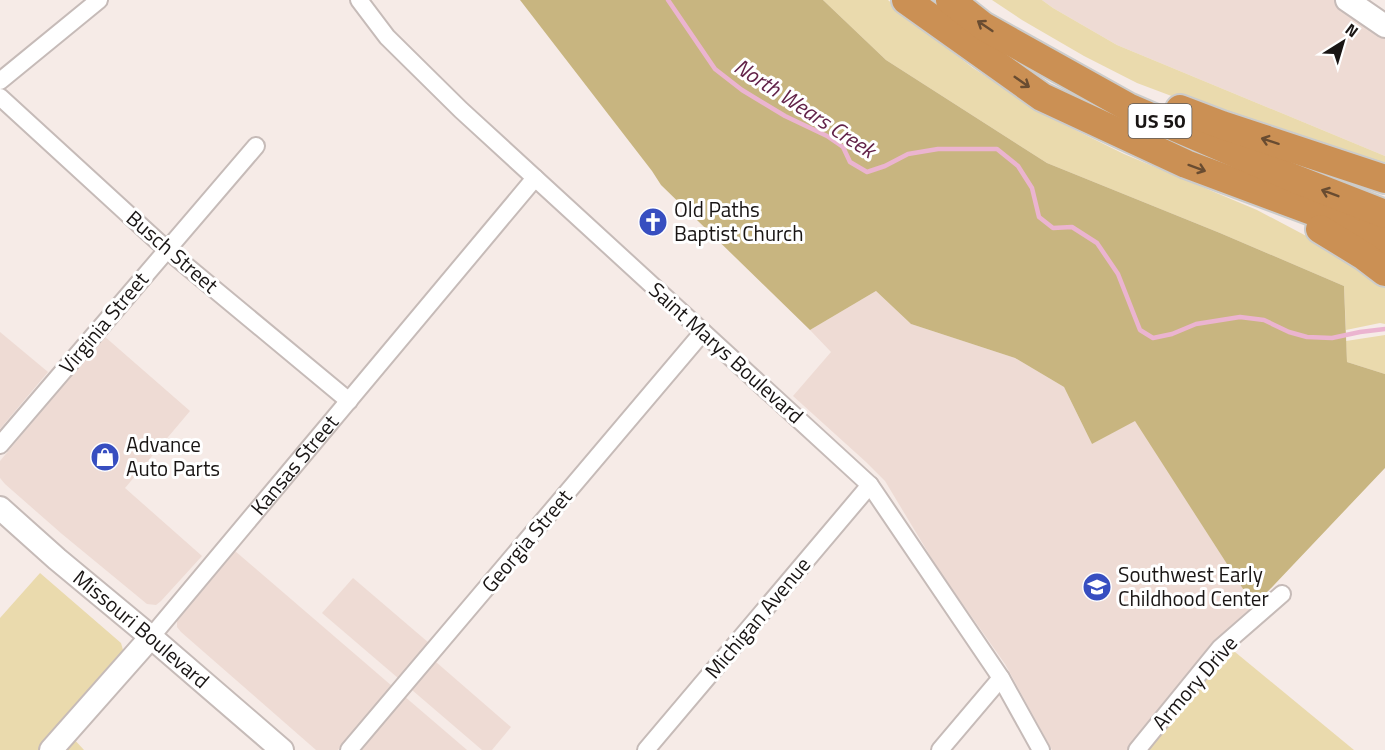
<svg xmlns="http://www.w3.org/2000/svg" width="1385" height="750" font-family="'Titillium Web',sans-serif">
	<rect width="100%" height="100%" fill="#f6ebe7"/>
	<g fill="#eedbd4">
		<polygon points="1042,0 1336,0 1385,34 1385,156 1117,45 1053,8"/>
		<polygon points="876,291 911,324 1015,358 1064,387 1092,444 1135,420 1254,606 1224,633 1129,750 1052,750 1005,664 938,569 885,481 866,462 793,396 831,352 810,330"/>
		<polygon points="0,332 48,372 0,429"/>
		<polygon points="104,336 190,411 125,488 202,556 161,601 156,605 147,604 62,534 5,484 0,478 0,461"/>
		<polygon points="235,551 392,686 338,750 316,750 181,632 177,627 177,621"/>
		<polygon points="353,578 429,643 398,678 322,613"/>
		<polygon points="436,662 511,727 492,750 482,750 412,690"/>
		<polygon points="404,696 467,750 359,750"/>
	</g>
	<g fill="#eadaad">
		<polygon points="823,0 888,0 911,20 973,68 1049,117 1124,154 1257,210 1329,248 1385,287 1385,324 1380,323 1346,330 1344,286 1220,233 1047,163 886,60"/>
		<polygon points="992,0 1042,0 1053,8 1117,45 1385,156 1385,167 1206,109 1137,83 1084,56 1022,20"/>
		<polygon points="1385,335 1385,374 1347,362 1346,341"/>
		<polygon points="40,573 121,643 123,650 121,657 59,723 84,750 0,750 0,618"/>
		<polygon points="1229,647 1354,750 1146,750"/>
	</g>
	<polygon fill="#c8b580" points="520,0 823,0 886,60 1047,163 1220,233 1344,286 1347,362 1385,374 1385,468 1254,606 1135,421 1092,444 1064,387 1015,358 911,324 876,291 810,330 661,185 652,171"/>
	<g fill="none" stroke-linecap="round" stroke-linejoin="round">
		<polyline stroke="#ebb4d0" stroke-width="4.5" points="668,0 715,69 742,90 785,116 827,136 843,147 850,162 867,172 885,166 908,154 938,149 997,149 1018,166 1032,188 1039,217 1053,228 1072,227 1097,243 1118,274 1140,330 1153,338 1172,334 1196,324 1240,317 1264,320 1289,332 1307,337 1332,338 1360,332 1385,329"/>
		<g stroke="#c6bbb8" stroke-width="20">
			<g id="street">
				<polyline points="359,0 387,37 461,110 870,485 1001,678 1041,750"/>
				<polyline points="0,81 99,0"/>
				<polyline points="0,97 166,249 349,401"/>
				<polyline points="0,445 256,146"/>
				<path id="s1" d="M151 637 535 178"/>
				<polyline points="349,750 703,332"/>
				<polyline points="646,750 870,485"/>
				<polyline points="940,750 1001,678"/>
				<polyline points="1137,750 1220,648 1282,594"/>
			</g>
		</g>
		<g stroke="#c6bbb8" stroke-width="26">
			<g id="secondary">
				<polyline points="1347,0 1385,26"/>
				<path id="s2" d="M0 508 57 559 151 637 282 750"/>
				<polyline points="51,750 151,637"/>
			</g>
		</g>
		<g stroke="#cccccb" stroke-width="32">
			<g id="highway">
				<polyline points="906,0 1042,97 1186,164 1336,220 1385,241"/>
				<polyline points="950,0 983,26 1128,107 1293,178 1385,214"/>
				<polyline points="1180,109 1222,125 1385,179"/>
				<polyline points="1320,229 1364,256 1385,272"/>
			</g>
		</g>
		<use href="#street" stroke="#fff" stroke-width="16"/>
		<use href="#secondary" stroke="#fff" stroke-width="22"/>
		<use href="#highway" stroke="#cb9054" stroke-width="28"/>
	</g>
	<defs><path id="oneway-shaft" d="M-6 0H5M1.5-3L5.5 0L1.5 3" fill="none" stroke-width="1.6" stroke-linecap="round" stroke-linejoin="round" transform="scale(1.5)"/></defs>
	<g stroke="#694c31">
		<use href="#oneway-shaft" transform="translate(985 26) rotate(-146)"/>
		<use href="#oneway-shaft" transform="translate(1022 82) rotate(35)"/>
		<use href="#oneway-shaft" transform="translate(1270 141) rotate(-162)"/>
		<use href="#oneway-shaft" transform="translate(1197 168) rotate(20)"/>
		<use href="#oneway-shaft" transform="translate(1330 193) rotate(-159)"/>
	</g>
	<defs>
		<g id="church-disc" transform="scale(1.5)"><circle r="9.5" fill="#374ec0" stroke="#fff"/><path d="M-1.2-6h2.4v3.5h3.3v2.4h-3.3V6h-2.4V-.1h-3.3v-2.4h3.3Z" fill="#fff"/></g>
		<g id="shop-disc" transform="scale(1.5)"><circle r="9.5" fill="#374ec0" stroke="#fff"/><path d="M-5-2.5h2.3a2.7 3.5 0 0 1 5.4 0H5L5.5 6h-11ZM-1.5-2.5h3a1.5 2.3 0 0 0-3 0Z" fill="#fff"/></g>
		<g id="school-disc" transform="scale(1.5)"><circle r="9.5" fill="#374ec0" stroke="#fff"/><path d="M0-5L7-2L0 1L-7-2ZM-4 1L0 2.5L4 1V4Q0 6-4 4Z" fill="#fff"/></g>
	</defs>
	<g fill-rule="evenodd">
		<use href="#church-disc" x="653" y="222"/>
		<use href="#shop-disc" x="105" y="457"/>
		<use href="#school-disc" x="1097" y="587"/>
	</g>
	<g text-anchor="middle" stroke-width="6" stroke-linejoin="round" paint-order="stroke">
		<rect fill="#fff" stroke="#5e5b5a" stroke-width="1.5" x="1128.5" y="104" width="63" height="34" rx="4.5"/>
		<g font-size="20" font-weight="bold" fill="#191514">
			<text x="1160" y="128">US 50</text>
		</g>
		<g font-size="21" fill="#191514" stroke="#fff" text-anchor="start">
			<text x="674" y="217">Old Paths<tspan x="674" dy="24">Baptist Church</tspan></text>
			<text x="126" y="452">Advance<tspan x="126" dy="24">Auto Parts</tspan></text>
			<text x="1118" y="582">Southwest Early<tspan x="1118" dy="24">Childhood Center</tspan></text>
		</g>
		<g font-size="21" fill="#191514" stroke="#fff">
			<text transform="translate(172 252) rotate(41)" y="7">Busch Street</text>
			<text transform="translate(104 323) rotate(-50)" y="7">Virginia Street</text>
			<text transform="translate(726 353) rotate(42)" y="7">Saint Marys Boulevard</text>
			<text dy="7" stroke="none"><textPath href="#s1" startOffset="224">Kansas Street</textPath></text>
			<text transform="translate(527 541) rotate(-50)" y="7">Georgia Street</text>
			<text transform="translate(758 618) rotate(-50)" y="7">Michigan Avenue</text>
			<text dy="7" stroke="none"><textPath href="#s2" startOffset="186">Missouri Boulevard</textPath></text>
			<text transform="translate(1195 683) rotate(-49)" y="7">Armory Drive</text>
		</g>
		<g font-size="22" font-style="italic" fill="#632349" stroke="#fff">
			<text transform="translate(805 108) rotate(33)" y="8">North Wears Creek</text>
		</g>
	</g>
	<g transform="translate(1343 42) rotate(37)" stroke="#ffffff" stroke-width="4.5" paint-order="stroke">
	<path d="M0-4.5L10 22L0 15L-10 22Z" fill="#191514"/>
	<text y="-9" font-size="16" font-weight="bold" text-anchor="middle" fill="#191514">N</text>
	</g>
</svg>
